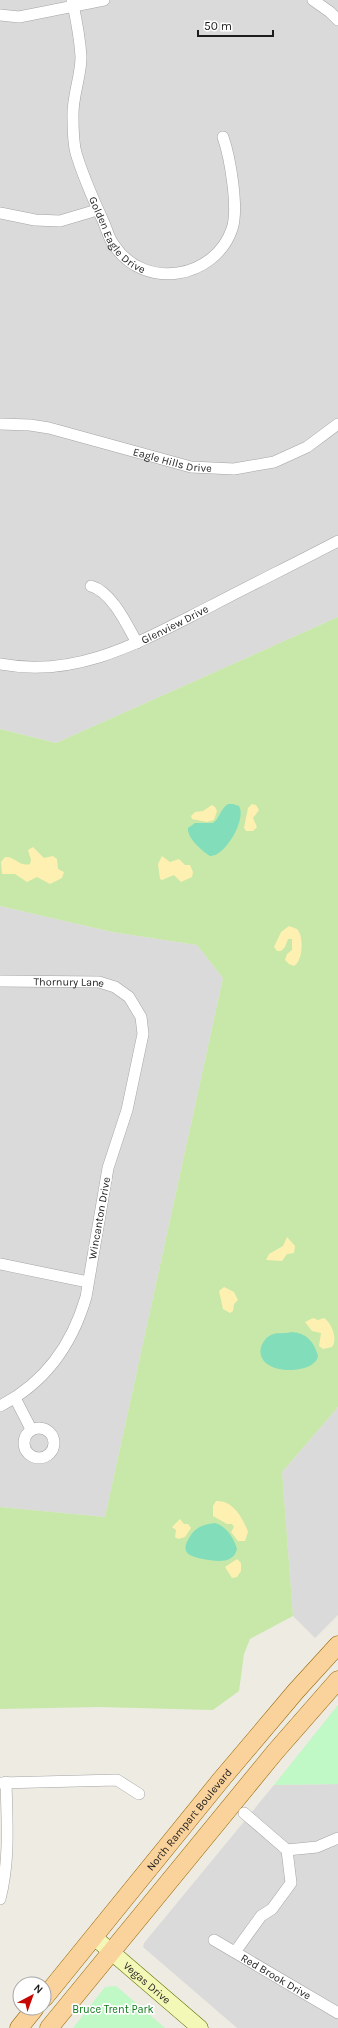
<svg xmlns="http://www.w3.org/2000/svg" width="338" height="2028" font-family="Karla,sans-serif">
	<rect width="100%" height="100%" fill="#eeebe3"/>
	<g fill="#dbdada">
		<polygon points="0,0 338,0 338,617 56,743 0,729"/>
		<polygon points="0,906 112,932 197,945 223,978 105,1517 0,1507"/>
		<polygon points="338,1407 338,1615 315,1638 293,1616 282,1472"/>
		<polygon points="338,1784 338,2028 237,2028 143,1947 144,1943 274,1785"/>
	</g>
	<polygon fill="#c7e8a9" points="338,617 338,1407 282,1472 293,1616 250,1639 244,1654 239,1691 213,1710 99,1707 0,1709 0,1507 105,1517 223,978 197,945 112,932 0,906 0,729 56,743"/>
	<g fill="#fef0b1">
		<polygon points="252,804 256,805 259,810 253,818 257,827 253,831 246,831 244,828 248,808"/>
		<polygon points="212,805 215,807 217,811 214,820 207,822 192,819 191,816 195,812 203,811"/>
		<path d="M33 847 44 858 53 856 57 859 58 869 64 872 62 878 50 884 37 877 27 882 15 874H2L1 862 5 857C15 856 19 867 30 864L31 860 28 850Z"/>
		<polygon points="162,856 170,862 179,859 185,865 190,865 193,872 192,877 181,882 174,875 162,880 160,879 158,864"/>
		<path d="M289 926 297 929C304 936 303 961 294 966L289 964 285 960 287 954 292 950V939H288L285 947 281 951H277L274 947 281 932Z"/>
		<polygon points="287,1237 295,1246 294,1253 287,1254 282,1261 266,1260 269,1254 283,1246"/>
		<polygon points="224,1287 234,1292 238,1300 234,1304 233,1311 230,1313 223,1309 219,1291"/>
		<path d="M313 1318 318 1320 324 1318C332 1323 338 1340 332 1347L323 1349 319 1346 321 1333 312 1331 305 1322Z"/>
		<path d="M216 1501C233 1500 243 1518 248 1532L245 1541H238L231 1532 234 1527 232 1524H227L213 1516V1506Z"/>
		<polygon points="180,1519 184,1524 188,1524 191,1528 185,1537 178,1539 175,1537 176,1530 172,1527"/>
		<polygon points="237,1559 241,1563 241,1571 237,1577 232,1578 225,1567"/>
	</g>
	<g fill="#c0f8c6">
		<polygon points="338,1705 338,1784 274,1785"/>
		<polygon points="116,1986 165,2028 73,2028 105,1987"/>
	</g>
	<g fill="#82ddbb">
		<path d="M228 804H233L239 806C247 819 225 857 210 856 202 851 187 838 188 828L195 823H213C220 818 220 809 228 804Z"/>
		<path d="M292 1332C307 1333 314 1342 318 1356 315 1376 254 1376 261 1347 263 1342 266 1337 271 1335 277 1332 285 1334 292 1332Z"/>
		<path d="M215 1523C226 1526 234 1538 237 1549 233 1565 215 1561 203 1559 186 1556 180 1551 191 1535 196 1527 205 1524 215 1523Z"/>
	</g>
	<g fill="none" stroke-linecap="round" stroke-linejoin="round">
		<g stroke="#a4a4a4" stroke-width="12">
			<g id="minor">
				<path id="s1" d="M72 0C76 18 80 39 81 57 81 77 72 97 73 117 73 128 73 142 76 153 83 177 94 201 104 223 107 230 109 239 114 245 144 291 215 279 232 229 239 209 230 157 223 137"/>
				<polyline points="313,0 330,12 338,20"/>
				<polyline points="0,15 19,17 104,0"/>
				<polyline points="0,213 35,220 60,221 97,210"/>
				<path id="s2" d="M0 424 30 425 49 428 191 467 234 469 274 462 307 447 338 424"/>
				<path d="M91 586C112 592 127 625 137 643"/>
				<path id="s3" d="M0 664C79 679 143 640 211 606 253 584 296 563 338 541"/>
				<path id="s4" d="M0 981 99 982 115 987 129 997 141 1017 143 1034 127 1110 108 1168 86 1297C72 1345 45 1383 0 1406"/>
				<polyline points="0,1264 88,1282"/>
				<polyline points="15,1398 31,1429"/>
				<circle cx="39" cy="1443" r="15"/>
				<polyline points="0,1783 117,1780 139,1794"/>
				<polyline points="244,1813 287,1850"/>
				<polyline points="287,1850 317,1847 338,1838"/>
				<path d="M0 1899C10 1861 7 1821 6 1782"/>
				<path id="s5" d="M214 1940 338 2013"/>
				<polyline points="235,1952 261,1916 272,1909 291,1883 287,1850"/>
			</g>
		</g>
		<g stroke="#647206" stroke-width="17">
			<g id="secondary">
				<path id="s6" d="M94 1937 200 2028"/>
			</g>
		</g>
		<g stroke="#946702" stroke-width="19">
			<g id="primary">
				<path id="s7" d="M44 1998 220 1781 296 1691 338 1645"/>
				<polyline points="19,2028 35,2008"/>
				<polyline points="49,2028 275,1752 338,1680"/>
			</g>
		</g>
		<use href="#minor" stroke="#fff" stroke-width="11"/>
		<use href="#secondary" stroke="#f4f8b7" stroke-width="16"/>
		<use href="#primary" stroke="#fad39c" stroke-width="18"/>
	</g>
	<g text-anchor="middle" stroke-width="3.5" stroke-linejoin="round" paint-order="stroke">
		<g font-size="11" fill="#1d1d1d" stroke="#fff">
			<text dy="4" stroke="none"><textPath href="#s1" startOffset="248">Golden Eagle Drive</textPath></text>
			<text dy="4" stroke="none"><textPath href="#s2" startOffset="177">Eagle Hills Drive</textPath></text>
			<text dy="4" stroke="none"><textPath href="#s3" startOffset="183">Glenview Drive</textPath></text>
			<text dy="4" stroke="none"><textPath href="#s4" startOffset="69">Thornury Lane</textPath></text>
			<text transform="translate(99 1218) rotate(-80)" y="4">Wincanton Drive</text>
			<text dy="4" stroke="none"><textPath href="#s7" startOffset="230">North Rampart Boulevard</textPath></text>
			<text dy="4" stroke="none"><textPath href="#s5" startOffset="72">Red Brook Drive</textPath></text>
			<text dy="4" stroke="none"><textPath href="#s6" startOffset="70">Vegas Drive</textPath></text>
		</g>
		<g font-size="11" fill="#0d7918" stroke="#fff">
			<text x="113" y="2013">Bruce Trent Park</text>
		</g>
	</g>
	<g transform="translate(32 1996) rotate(41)"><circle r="19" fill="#ffffff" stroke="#a5a5a5"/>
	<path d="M0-3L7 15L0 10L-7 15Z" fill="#c70703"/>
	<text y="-6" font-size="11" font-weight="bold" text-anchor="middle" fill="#1d1d1d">N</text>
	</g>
	<path d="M198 30v6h75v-6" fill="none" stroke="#1d1d1d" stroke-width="2"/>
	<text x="204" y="30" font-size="12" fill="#1d1d1d" stroke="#ffffff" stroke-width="3" paint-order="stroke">50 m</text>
</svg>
